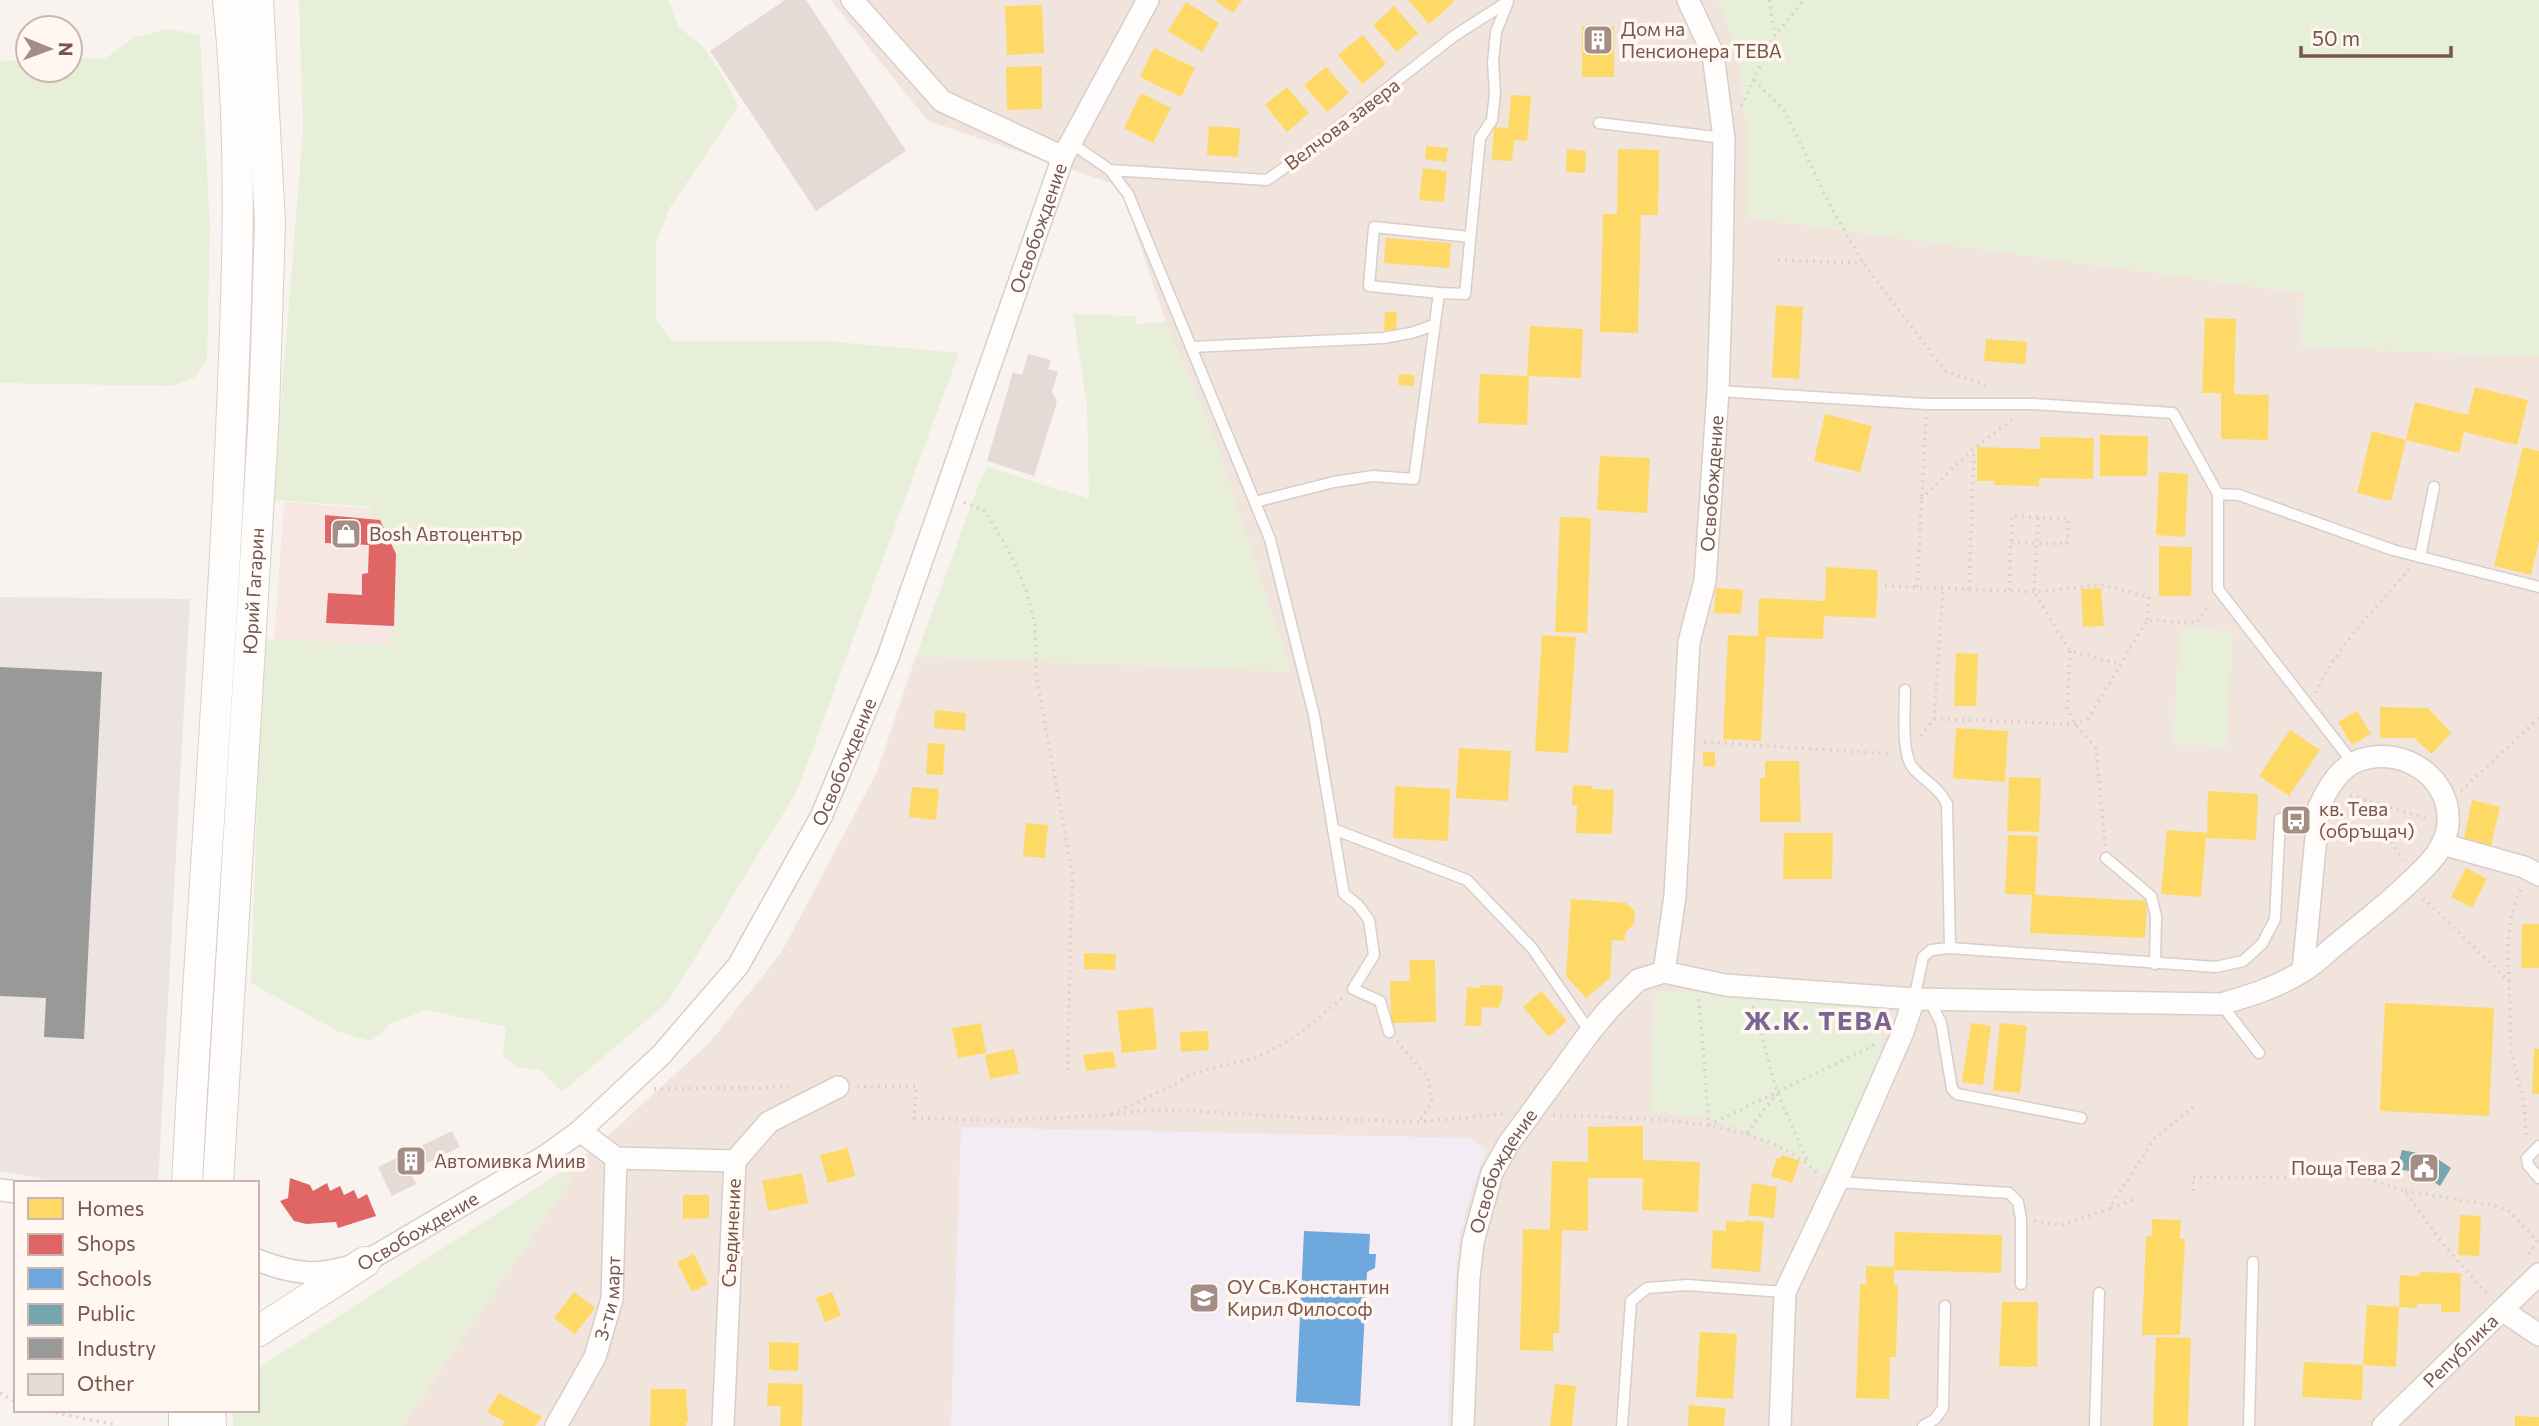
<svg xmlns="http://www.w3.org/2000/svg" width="2539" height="1426" font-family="Commissioner,sans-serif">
	<rect width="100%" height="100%" fill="#f8f3ee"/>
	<polygon fill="#f1e4dc" points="831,0 1719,0 1736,44 1747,124 1747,217 2304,293 2302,346 2539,357 2539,1426 402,1426 570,1181 573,1164 612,1132 710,1042 781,953 877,772 916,656 1290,671 1219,451 1166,322 1124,197 1111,183 928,121"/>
	<polygon fill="#f7e7e2" points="284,502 382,509 410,568 402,648 274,641"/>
	<polygon fill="#ece4e0" points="0,597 190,599 158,1183 68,1183 0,1171"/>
	<polygon fill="#f3ecf4" points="961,1127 1469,1138 1487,1149 1472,1189 1460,1233 1451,1323 1448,1426 951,1426"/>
	<g fill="#e8efd9">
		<polygon points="299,0 669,0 678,27 701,44 720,71 738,106 669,209 656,243 656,320 672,341 826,341 959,353 797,791 668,1002 562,1092 541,1070 518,1068 503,1056 506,1027 427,1010 391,1023 380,1035 370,1041 339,1032 251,983 263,639 391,645 399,566 371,507 273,500 303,130"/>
		<polygon points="1719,0 2539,0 2539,357 2301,346 2304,293 1746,217 1747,124 1736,44"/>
		<polygon points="168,29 200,35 210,227 207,360 194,378 172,386 0,383 0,61 28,60 28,70 70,70 70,59 106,58 135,37"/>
		<polygon points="1073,314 1135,316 1136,324 1166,322 1219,451 1290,671 916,656 977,489 987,467 1089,499 1087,405"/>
		<polygon points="2180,628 2233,631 2226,747 2173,744"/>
		<polygon points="1655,990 1872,1004 1884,1020 1879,1055 1852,1122 1826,1175 1743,1129 1705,1118 1650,1110"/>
		<polygon points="573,1164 570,1181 402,1426 233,1426 233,1410 257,1410 257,1369"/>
	</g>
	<g fill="#ffd966">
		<polygon points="1215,0 1242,0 1233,13"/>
		<polygon points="1408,0 1453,0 1454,2 1429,24"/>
		<polygon points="1186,2 1219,23 1202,52 1168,31"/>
		<polygon points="1042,5 1044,53 1007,55 1005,6"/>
		<polygon points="1394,6 1418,33 1397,52 1373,25"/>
		<rect x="1582" y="26" width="32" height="51"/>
		<polygon points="1363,35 1386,64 1362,84 1338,55"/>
		<polygon points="1154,48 1195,68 1181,97 1140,77"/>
		<polygon points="1042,66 1042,109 1007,110 1006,67"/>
		<polygon points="1326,67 1349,93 1327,112 1304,85"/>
		<polygon points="1287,87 1309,113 1287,132 1265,105"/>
		<polygon points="1141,93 1171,108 1153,143 1124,128"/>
		<polygon points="1511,95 1531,96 1527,141 1514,140 1512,161 1492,160 1494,127 1508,128"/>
		<polygon points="1209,126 1240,128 1238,157 1207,155"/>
		<polygon points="1426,146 1448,148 1446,162 1425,159"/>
		<polygon points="1567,149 1586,151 1585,173 1566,172"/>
		<polygon points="1618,149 1659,150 1658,215 1641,215 1638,333 1600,332 1603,214 1617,214"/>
		<polygon points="1423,168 1447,171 1444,202 1419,200"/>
		<polygon points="1386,238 1451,243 1449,268 1384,263"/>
		<polygon points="1776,305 1803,307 1799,379 1772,377"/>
		<polygon points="1385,312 1397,312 1396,331 1384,330"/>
		<polygon points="2205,318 2236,319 2234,394 2269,395 2268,440 2221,439 2221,393 2202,393"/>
		<polygon points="1530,326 1583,329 1581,378 1527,376"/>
		<polygon points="1986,339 2027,342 2025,364 1984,361"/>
		<polygon points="1399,374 1414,375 1414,386 1398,385"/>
		<polygon points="1480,374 1529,376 1527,425 1478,423"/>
		<polygon points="2475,387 2528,400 2517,445 2464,432 2459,453 2406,440 2415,402 2468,415"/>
		<polygon points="1825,414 1872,426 1860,472 1814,461"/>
		<polygon points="2372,431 2406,440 2391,501 2357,493"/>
		<polygon points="2100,435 2148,436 2147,476 2100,476"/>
		<polygon points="2040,437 2094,438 2093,479 2039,478 2039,486 1994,485 1995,481 1977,481 1977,447 2040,449"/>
		<polygon points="2523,447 2539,451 2539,541 2531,575 2494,566"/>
		<polygon points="1600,456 1650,458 1647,513 1597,510"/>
		<polygon points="2159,472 2188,474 2185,537 2156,535"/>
		<polygon points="1560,517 1591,518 1587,633 1555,632"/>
		<polygon points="2159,546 2192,547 2191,596 2159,596"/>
		<polygon points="1826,567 1878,570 1876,618 1824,616 1823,639 1766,637 1761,741 1723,739 1728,635 1758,636 1759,598 1825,601"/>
		<polygon points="1716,588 1743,590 1741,614 1714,613"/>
		<polygon points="2101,588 2104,626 2083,627 2081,589"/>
		<polygon points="1542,635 1576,637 1568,753 1535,751"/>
		<polygon points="1956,653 1978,654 1976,706 1954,706"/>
		<polygon points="2380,707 2428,708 2451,733 2432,754 2414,738 2380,738"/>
		<polygon points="935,710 966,713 965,731 934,728"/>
		<polygon points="2357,711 2371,734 2352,745 2338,722"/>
		<polygon points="1956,728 2008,731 2005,782 1953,778"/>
		<polygon points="2290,730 2320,750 2289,796 2259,776"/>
		<polygon points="928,743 945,744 943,775 926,774"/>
		<polygon points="1459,748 1511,751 1508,801 1456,798"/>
		<polygon points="1703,752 1715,752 1715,767 1703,766"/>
		<polygon points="1765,761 1799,761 1801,822 1760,822 1760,778 1765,778"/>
		<polygon points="2009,777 2041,778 2039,832 2007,831"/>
		<polygon points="1573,785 1592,786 1592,789 1614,790 1612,834 1576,833 1577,805 1572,805"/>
		<polygon points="1395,786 1450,789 1448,841 1393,838"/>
		<polygon points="912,787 939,789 936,820 909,817"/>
		<polygon points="2208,791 2258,794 2256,840 2206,838 2201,897 2161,894 2167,830 2207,833"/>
		<polygon points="2472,800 2500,807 2490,849 2463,843"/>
		<polygon points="1026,823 1048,825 1045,858 1023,856"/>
		<polygon points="1784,833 1833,833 1832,879 1783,879"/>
		<polygon points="2008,835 2038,836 2035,895 2147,901 2145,938 2030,933 2032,895 2005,894"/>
		<polygon points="2466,868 2487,879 2472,908 2451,897"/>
		<polygon points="1571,899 1626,903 1635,911 1634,924 1626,931 1624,941 1612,940 1610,978 1586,998 1566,976"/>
		<polygon points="2522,924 2539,924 2539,968 2521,968"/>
		<polygon points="1084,953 1116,954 1115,970 1084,969"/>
		<polygon points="1409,960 1435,960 1436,1022 1391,1023 1390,981 1410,981"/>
		<polygon points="1480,985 1503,986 1502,1003 1499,1003 1499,1008 1482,1007 1481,1026 1465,1026 1467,987 1480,988"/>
		<polygon points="1541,991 1567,1021 1549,1037 1523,1007"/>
		<polygon points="2385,1003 2494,1008 2489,1116 2380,1111"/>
		<polygon points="1153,1007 1157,1049 1122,1053 1117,1011"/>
		<polygon points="981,1023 986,1053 958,1058 952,1028"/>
		<polygon points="1971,1023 1991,1026 1983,1085 1962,1082"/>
		<polygon points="2000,1023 2027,1026 2020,1093 1993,1090"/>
		<polygon points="1208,1031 1209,1050 1181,1052 1180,1032"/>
		<polygon points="2534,1048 2539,1049 2539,1094 2532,1094"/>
		<polygon points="1014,1049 1019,1073 990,1079 985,1055"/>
		<polygon points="1113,1051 1116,1067 1086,1071 1083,1055"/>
		<polygon points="1643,1126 1643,1160 1700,1162 1698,1212 1642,1210 1643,1178 1588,1178 1588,1231 1562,1230 1559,1333 1553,1333 1553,1351 1520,1350 1523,1229 1550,1230 1552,1161 1588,1162 1588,1127"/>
		<polygon points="848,1148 855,1176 828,1183 820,1155"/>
		<polygon points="1782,1155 1800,1161 1792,1183 1771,1176 1777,1158 1780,1159"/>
		<polygon points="802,1173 808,1203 768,1211 762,1181"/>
		<polygon points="1752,1183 1777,1187 1774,1218 1748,1215"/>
		<polygon points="683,1195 709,1195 709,1218 683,1219"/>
		<polygon points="2460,1215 2481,1216 2479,1256 2458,1255"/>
		<polygon points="2152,1219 2181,1220 2180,1239 2185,1239 2180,1335 2142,1335 2146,1236 2152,1236"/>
		<polygon points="1746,1220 1764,1222 1760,1272 1711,1268 1713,1230 1726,1231 1726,1221 1745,1222"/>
		<polygon points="1895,1232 2002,1235 2001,1273 1894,1270 1894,1285 1898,1285 1896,1357 1890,1357 1889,1399 1856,1398 1860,1284 1866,1284 1866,1266 1894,1267"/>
		<polygon points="694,1254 708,1284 692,1292 677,1262"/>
		<polygon points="2420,1272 2461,1273 2460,1312 2441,1312 2441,1304 2417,1304 2417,1308 2399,1307 2396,1367 2363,1365 2367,1305 2399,1307 2400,1275 2419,1276"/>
		<polygon points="574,1292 595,1308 575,1334 554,1318"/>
		<polygon points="832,1292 841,1316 825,1322 816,1298"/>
		<polygon points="2002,1302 2038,1302 2037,1367 1999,1366"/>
		<polygon points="1700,1332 1737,1334 1733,1399 1696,1397"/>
		<polygon points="2156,1337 2191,1338 2188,1426 2153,1426"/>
		<polygon points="769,1342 799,1343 798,1371 769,1370"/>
		<polygon points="2304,1362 2363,1365 2362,1400 2302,1397"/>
		<polygon points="768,1383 803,1384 802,1426 780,1426 781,1406 767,1406"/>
		<polygon points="1555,1384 1576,1386 1572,1426 1550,1426"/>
		<polygon points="651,1389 686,1389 688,1422 686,1422 686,1426 650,1426"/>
		<polygon points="499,1393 542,1417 535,1426 502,1426 505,1422 487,1412"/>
		<polygon points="1689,1405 1726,1408 1724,1426 1688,1426"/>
		<polygon points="2515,1416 2539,1417 2539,1426 2515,1426"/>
	</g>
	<g fill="#e06666">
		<polygon points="325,515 380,520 396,554 394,626 326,623 328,593 362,595 362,574 368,573 369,545 325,543"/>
		<polygon points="290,1178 310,1185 313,1191 327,1183 330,1191 340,1186 344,1195 354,1190 358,1199 367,1194 376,1216 338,1228 336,1222 306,1224 294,1221 280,1201 288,1198"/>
	</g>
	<polygon fill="#6fa8dc" points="1304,1231 1370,1234 1369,1254 1376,1254 1375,1268 1367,1272 1360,1406 1296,1402"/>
	<polygon fill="#76a5af" points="2402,1150 2433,1156 2451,1168 2440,1186 2421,1173 2397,1169"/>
	<polygon fill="#999" points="0,667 102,672 84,1039 44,1037 46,998 0,996"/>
	<g fill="#e5dad5">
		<polygon points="785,0 806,0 906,151 816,211 710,51"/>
		<polygon points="1028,354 1051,360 1048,369 1058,372 1052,391 1057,402 1034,476 987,461 1013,372 1022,375"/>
		<polygon points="452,1131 460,1147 410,1171 416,1184 392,1196 378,1167"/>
	</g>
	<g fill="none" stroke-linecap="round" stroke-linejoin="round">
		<g stroke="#d7ceca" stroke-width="13">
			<g id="lane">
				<polyline points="1599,123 1724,138"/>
				<polyline points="1071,143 1110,170 1128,194 1270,539 1314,715 1344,894 1358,905 1369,920 1374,955 1353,989 1380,1001 1389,1032"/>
				<polyline points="1110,170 1267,180 1297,159 1454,36 1507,2"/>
				<polyline points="1439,293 1369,286 1374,227 1470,237"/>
				<polyline points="1191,347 1383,338 1411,333 1434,325"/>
				<polyline points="1718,391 1926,404 2033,404 2173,413 2218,494 2218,589 2353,763"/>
				<polyline points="2218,494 2239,495 2393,550 2539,587"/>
				<polyline points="1255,502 1334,482 1373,476 1414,479 1439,293 1465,294 1480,138 1492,120 1495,93 1493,62 1496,32 1508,2"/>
				<polyline points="2420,557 2434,487"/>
				<path d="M1905 690C1905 709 1901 754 1913 768 1925 782 1938 786 1947 804L1950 948"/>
				<polyline points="1333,829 1467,880 1532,948 1590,1032"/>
				<polyline points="2106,858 2151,896 2156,916 2155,964"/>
				<polyline points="1914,999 1923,957 1931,950 1950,948 2216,967 2243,961 2262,944 2275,919 2280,819"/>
				<polyline points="1929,999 1941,1023 1952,1089 1957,1094 2081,1118"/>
				<polyline points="2221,1004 2259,1053"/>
				<polyline points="2539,1146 2527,1158 2528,1165 2539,1178"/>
				<polyline points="1837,1182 2009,1193 2018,1202 2021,1219 2021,1284"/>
				<polyline points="1622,1426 1631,1301 1647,1288 1687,1285 1785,1292"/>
				<polyline points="1923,1426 1935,1419 1943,1408 1945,1306"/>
				<polyline points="2095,1426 2099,1293"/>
				<polyline points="2249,1426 2253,1262"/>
			</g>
		</g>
		<g stroke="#d7ceca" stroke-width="24">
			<g id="street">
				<polyline points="852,0 942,101 1063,157"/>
				<polyline points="2442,844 2524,867 2539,875"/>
				<path id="s1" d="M1664 972 1675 896 1689 642 1705 581 1718 391 1722 269 1724 138 1713 54 1688 0"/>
				<polyline points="580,1131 616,1158 735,1161 723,1426"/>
				<polyline points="735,1161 769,1122 838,1087"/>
				<polyline points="0,1190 16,1192"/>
				<path id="s2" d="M257 1260C301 1277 321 1276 365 1262L547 1155 580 1131 661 1055 738 966 821 817 888 657 1063 157 1148 0"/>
				<polyline points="2502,1310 2539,1335"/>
				<path id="s3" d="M556 1426 595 1357 612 1299 616 1158"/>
				<path id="s4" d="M1463 1426 1469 1277 1473 1242 1492 1173 1509 1143 1590 1032 1609 1009 1638 980 1664 972 1725 985 1914 999 2221 1004C2249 996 2275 988 2300 973 2314 965 2326 953 2338 943 2369 918 2403 891 2430 862 2439 852 2447 837 2448 824 2452 775 2398 743 2355 762 2338 770 2326 791 2319 807L2303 971"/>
				<polyline points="1780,1426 1785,1292 1837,1182 1903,1032 1914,999"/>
				<path id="s5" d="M2383 1426 2539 1274"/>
			</g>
		</g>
		<g stroke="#d8ceca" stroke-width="32">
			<g id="secondary">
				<path d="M187 1183C199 947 218 712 229 476 236 318 245 158 228 0"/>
				<path id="s6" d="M218 1183 264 412 270 223 258 0"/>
				<polyline points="257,1332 365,1262"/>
				<polyline points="184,1410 184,1426"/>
				<polyline points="210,1410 211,1426"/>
			</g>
		</g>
		<g stroke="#dad1d0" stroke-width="3.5" stroke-dasharray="2 5" stroke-linecap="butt">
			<polyline points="1769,0 1775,35"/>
			<polyline points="1754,80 1784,110 1831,207 1863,263 1945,371 1989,387"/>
			<polyline points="1741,106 1775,35 1804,0"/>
			<polyline points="1778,260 1863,263"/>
			<polyline points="1921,499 1974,448 2012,420"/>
			<polyline points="964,502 986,512 1011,555 1026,589 1035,625 1036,675 1073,877 1070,947 1068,1070"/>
			<polyline points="2038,518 2034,592 2070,651 2120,664"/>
			<polyline points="1885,586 2034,592 2102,585 2149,597 2147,620"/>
			<polyline points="1917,587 1926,417"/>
			<polyline points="1969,589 1974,451"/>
			<polyline points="2009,590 2012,516 2069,519 2067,544 2011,542"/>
			<polyline points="2070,651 2067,707 2075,724 2096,748 2105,846"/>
			<path d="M2316 693C2332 651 2381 603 2410 568"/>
			<polyline points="1934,719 2075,724 2088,719 2147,620 2197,623 2209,603"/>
			<polyline points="1921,736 1934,719 1943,588"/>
			<polyline points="1704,742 1892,754"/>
			<polyline points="2461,791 2539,718"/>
			<polyline points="2350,795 2429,819"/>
			<polyline points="2365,800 2403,860"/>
			<polyline points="2423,898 2509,981 2511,1051 2524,1103 2526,1139"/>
			<path d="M2509 981C2508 949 2506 917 2522 887"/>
			<polyline points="1699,999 1709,1125 1876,1044"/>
			<polyline points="1753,1006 1777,1092 1807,1160"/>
			<polyline points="1397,1041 1428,1078 1432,1102 1419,1122"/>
			<polyline points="857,1087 916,1086 914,1118 1000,1121 1110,1115 1151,1110 1192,1111 1306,1118 1419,1122 1506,1114"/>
			<polyline points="654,1089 790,1087"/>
			<polyline points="1112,1114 1174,1085 1190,1074 1256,1058 1294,1038 1342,998"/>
			<path d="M1553 1115C1635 1120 1756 1113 1819 1174"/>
			<polyline points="1747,1133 1775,1095"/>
			<polyline points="2193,1191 2193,1177 2364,1177 2405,1191 2442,1243 2489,1296"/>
			<polyline points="2405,1191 2492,1205 2509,1211 2537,1241 2527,1257"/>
			<polyline points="2111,1208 2136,1199"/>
			<polyline points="2034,1221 2060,1225 2109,1209 2155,1138 2193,1107"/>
			<polyline points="0,1393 16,1402"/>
			<polyline points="42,1410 117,1425"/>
		</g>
		<use href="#lane" stroke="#fefdfc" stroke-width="10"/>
		<use href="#street" stroke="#fefdfc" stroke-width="21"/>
		<use href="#secondary" stroke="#fefdfc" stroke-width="30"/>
	</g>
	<defs>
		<g id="building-square" transform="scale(1.575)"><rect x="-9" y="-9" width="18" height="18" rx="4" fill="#a48d85" stroke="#fff7f0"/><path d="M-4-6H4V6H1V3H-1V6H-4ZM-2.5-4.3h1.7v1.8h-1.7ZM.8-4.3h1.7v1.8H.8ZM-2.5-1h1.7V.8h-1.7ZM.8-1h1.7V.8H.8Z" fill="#fff"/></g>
		<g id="shop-square" transform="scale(1.575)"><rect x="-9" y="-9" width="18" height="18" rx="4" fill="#a48d85" stroke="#fff7f0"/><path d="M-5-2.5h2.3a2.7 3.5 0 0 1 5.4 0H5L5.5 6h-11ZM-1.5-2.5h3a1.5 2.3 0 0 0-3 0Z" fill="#fff"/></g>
		<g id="bus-square" transform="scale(1.575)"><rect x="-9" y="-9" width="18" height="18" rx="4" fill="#a48d85" stroke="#fff7f0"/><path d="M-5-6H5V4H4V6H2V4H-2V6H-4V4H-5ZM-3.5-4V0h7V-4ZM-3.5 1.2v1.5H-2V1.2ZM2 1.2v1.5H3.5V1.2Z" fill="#fff"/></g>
		<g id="civic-square" transform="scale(1.575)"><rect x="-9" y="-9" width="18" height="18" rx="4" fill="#a48d85" stroke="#fff7f0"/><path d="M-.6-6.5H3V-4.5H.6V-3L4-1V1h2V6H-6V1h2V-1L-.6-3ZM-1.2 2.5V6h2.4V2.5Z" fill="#fff"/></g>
		<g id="school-square" transform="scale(1.575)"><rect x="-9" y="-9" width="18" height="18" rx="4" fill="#a48d85" stroke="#fff7f0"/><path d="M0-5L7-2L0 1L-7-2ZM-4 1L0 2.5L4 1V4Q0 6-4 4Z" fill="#fff"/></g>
	</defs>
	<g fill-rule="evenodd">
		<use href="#building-square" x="1598" y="40"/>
		<use href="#shop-square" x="346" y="534"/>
		<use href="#bus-square" x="2296" y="820"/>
		<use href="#building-square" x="411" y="1161"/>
		<use href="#civic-square" x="2424" y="1168"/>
		<use href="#school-square" x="1204" y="1298"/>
	</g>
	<g text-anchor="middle" stroke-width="7" stroke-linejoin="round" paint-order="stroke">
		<g font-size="19" fill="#77564d" stroke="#fff7f0" text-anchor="start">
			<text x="1621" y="36">Дом на<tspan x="1621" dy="22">Пенсионера ТЕВА</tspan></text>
			<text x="369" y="541">Bosh Автоцентър</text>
			<text x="2319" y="816">кв. Тева<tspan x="2319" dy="22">(обръщач)</tspan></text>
			<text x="434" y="1168">Автомивка Миив</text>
			<text x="2401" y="1175" text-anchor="end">Поща Тева 2</text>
			<text x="1227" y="1294">ОУ Св.Константин<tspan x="1227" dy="22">Кирил Философ</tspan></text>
		</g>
		<g font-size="19" fill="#77564d" stroke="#fff7f0">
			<text transform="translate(1342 124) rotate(-37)" y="7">Велчова завера</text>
			<text dy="7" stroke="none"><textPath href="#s2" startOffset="1390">Освобождение</textPath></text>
			<text dy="7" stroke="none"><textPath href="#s1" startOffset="492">Освобождение</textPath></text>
			<text dy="7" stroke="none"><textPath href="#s6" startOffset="593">Юрий Гагарин</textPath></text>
			<text dy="7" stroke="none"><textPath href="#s2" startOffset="822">Освобождение</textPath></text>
			<text dy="7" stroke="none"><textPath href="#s4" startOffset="262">Освобождение</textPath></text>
			<text dy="7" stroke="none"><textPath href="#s2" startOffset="172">Освобождение</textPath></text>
			<text transform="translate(731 1233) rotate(-87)" y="7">Съединение</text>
			<text dy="7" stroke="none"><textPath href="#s3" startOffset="140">3-ти март</textPath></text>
			<text dy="7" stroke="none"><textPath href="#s5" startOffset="108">Република</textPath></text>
		</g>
		<g font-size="26" font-weight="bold" letter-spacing="2" fill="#7d6593" stroke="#fff7f0">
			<text x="1819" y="1030">Ж.К. ТЕВА</text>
		</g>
	</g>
	<rect x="14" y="1181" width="245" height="231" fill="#fff7f0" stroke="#c9b7af" stroke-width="2"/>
	<rect x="28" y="1198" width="35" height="21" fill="#ffd966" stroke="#c9b7af" stroke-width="2"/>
	<text x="77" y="1216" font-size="21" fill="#77564d">Homes</text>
	<rect x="28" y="1234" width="35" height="21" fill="#e06666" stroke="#c9b7af" stroke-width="2"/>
	<text x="77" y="1251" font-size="21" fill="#77564d">Shops</text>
	<rect x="28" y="1268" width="35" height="21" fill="#6fa8dc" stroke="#c9b7af" stroke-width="2"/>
	<text x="77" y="1286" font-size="21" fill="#77564d">Schools</text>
	<rect x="28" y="1304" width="35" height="21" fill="#76a5af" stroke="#c9b7af" stroke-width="2"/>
	<text x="77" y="1321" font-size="21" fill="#77564d">Public</text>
	<rect x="28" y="1338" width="35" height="21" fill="#999999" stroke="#c9b7af" stroke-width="2"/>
	<text x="77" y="1356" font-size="21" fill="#77564d">Industry</text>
	<rect x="28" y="1374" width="35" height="21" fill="#e5dad5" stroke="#c9b7af" stroke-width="2"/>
	<text x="77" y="1391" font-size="21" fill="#77564d">Other</text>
	<g transform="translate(49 49) rotate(91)"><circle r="33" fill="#fff7f0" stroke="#c9b7af" stroke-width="2"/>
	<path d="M0-5L12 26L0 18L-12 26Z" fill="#a48d85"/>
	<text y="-10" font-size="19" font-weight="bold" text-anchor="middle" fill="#77564d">N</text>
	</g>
	<path d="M2301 46v10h150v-10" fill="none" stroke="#77564d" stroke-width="3.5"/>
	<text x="2312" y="46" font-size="21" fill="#77564d" stroke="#fff7f0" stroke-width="5" paint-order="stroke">50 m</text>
</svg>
